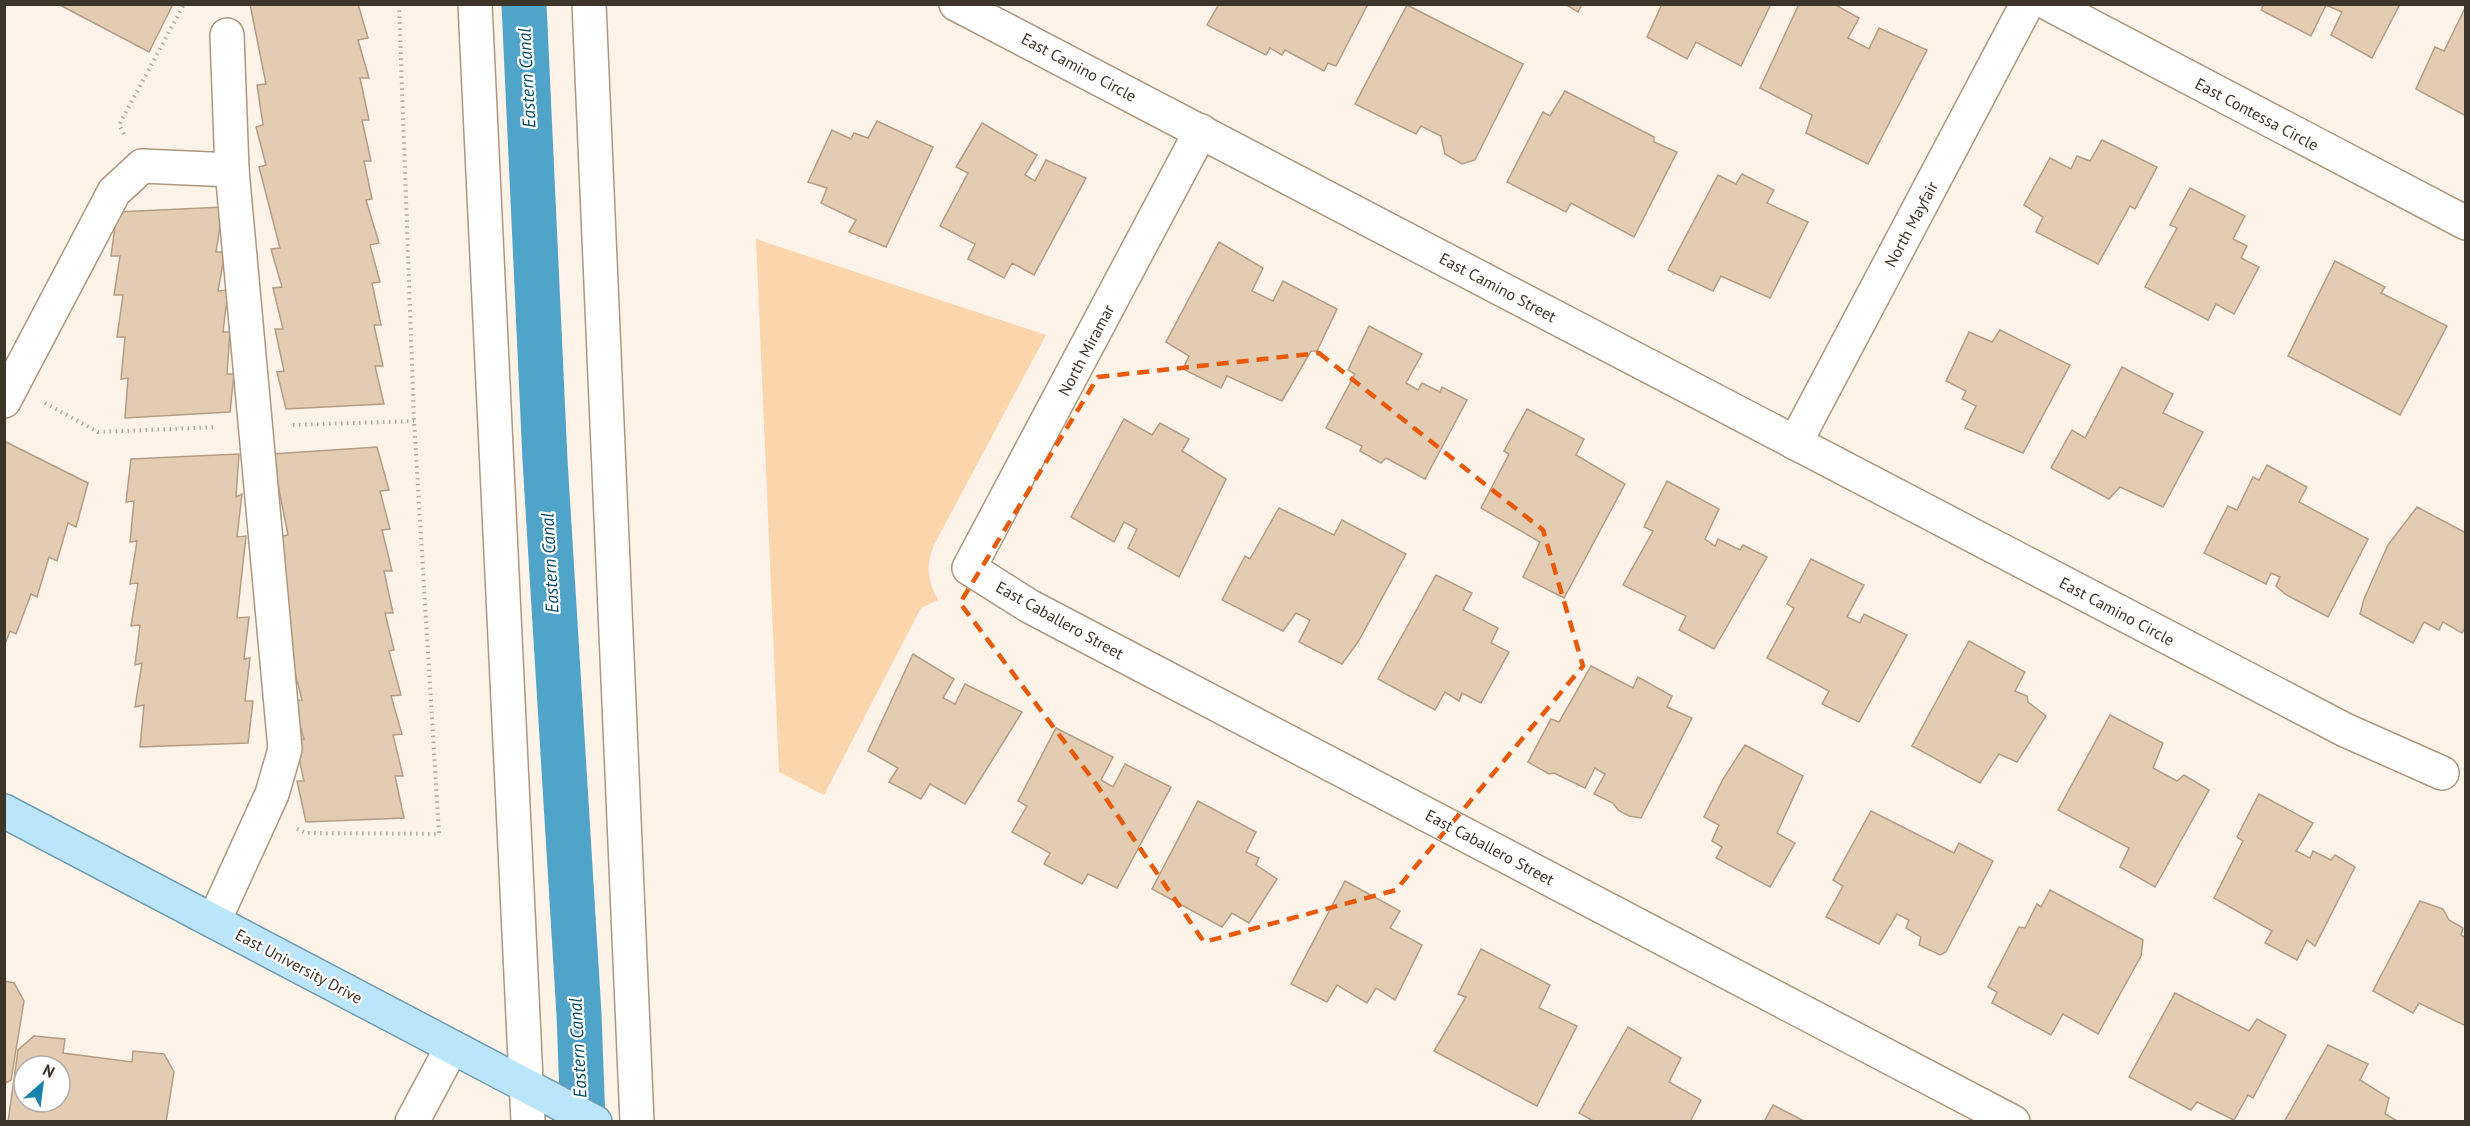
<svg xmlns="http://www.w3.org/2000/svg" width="2470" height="1126" font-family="'PT Sans',sans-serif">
	<rect width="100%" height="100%" fill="#fdf3e9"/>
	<path fill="#fbd5ac" d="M756 239 1046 335 934 545C926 565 927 580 938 600L921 608 824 795 779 772Z"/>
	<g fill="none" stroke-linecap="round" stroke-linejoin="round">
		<polyline stroke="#50a3c9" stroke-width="45" points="524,4 545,460 579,1014 583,1122"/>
	</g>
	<g fill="#e4ccb2" stroke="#b49d84" stroke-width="1.5" fill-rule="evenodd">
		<polygon points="58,4 173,4 149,52"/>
		<polygon points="250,4 358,4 368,38 358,40 369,78 360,78 369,120 362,120 371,161 364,161 372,199 366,200 379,243 370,245 380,282 372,283 381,325 374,325 383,366 375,366 384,404 286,409 277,372 284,371 275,329 283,329 273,288 282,287 271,249 280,248 259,167 266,165 256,127 263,125 257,85 266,84"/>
		<polygon points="1219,4 1368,4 1336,66 1328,63 1324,71 1285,50 1282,55 1270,48 1266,55 1207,25"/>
		<polygon points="1565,4 1582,4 1578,12"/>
		<polygon points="1662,4 1771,4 1741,66 1696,42 1687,59 1647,37"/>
		<polygon points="1799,4 1834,4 1859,18 1848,38 1869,49 1879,28 1927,50 1868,164 1806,133 1812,115 1760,88"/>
		<polygon points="2264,4 2400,4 2372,58 2331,35 2342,12 2326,5 2311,36 2261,10"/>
		<polygon points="1407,5 1523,64 1475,160 1462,164 1445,154 1441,136 1421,126 1416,134 1355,104"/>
		<polygon points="2466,6 2466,116 2416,89 2435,47 2444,51"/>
		<polygon points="1565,91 1654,137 1654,142 1677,152 1634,237 1571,203 1566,212 1507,182 1543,112 1550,116"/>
		<polygon points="877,121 933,147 886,247 849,232 856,220 821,203 827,188 808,182 832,130 851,139 854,133 868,138"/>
		<polygon points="982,123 1037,155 1025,175 1035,181 1046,160 1086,178 1034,275 1012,263 1004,278 968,259 975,244 940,226 968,173 956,167"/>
		<polygon points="2102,140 2157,167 2135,209 2130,206 2098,264 2036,232 2043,217 2024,205 2050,158 2071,169 2077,156 2090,161"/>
		<polygon points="1742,174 1774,190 1767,203 1808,222 1770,298 1721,276 1713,291 1668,270 1718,175 1736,184"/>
		<polygon points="2190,188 2245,216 2233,239 2247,246 2241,258 2259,267 2234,314 2216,304 2208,320 2145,287 2177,228 2170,225"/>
		<polygon points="223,207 216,252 225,252 218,291 228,290 223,332 230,332 227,374 234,374 230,412 125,418 128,378 121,379 125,337 117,337 123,295 114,295 120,256 111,256 117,212"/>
		<polygon points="1219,242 1263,268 1252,291 1273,301 1283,281 1337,309 1317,351 1311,351 1282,401 1227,376 1221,388 1183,369 1189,356 1166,342"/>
		<polygon points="2335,261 2385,287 2381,293 2447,326 2400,415 2288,356"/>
		<polygon points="1369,326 1422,354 1406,383 1418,390 1422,383 1440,392 1442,387 1467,400 1425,479 1386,458 1381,463 1360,451 1362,446 1326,428 1355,374 1348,370"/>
		<polygon points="2000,330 2070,365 2023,453 1965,428 1976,406 1962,399 1966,391 1946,381 1969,332 1992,342"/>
		<polygon points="2122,367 2173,394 2163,413 2203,432 2163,507 2120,487 2109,499 2051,468 2072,430 2085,438"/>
		<polygon points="1527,409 1584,439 1576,455 1625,484 1564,598 1523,577 1540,542 1481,508 1509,454 1504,451"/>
		<polygon points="1124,419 1152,435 1160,423 1189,439 1182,451 1226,479 1179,577 1128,548 1137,529 1124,522 1114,542 1071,517"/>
		<polygon points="4,441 88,483 76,527 68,523 57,561 49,557 37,597 31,594 16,634 10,631 4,647"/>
		<polygon points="377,447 389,490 380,491 390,529 382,530 392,571 384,571 393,613 385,613 394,650 389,651 401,695 391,696 402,734 393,735 403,776 395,776 404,818 306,822 297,781 304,781 295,740 304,739 293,701 302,700 281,618 278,537 288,535 272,454"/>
		<polygon points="239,454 236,497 242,494 237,537 246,536 237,618 249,617 244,659 250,658 245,701 253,701 248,743 140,747 144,705 135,707 142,663 135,665 140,625 131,626 138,583 130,584 137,541 130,542 134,501 126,502 131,459"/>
		<polygon points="2267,465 2307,487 2299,502 2368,539 2328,617 2285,594 2276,586 2280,577 2271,573 2266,584 2204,553 2228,506 2237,510 2253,477 2259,480"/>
		<polygon points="1667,481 1719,509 1705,539 1715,546 1718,539 1740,550 1743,545 1767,557 1714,649 1679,630 1686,616 1623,585 1653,531 1644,527"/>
		<polygon points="2417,507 2466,533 2466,626 2462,633 2443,622 2439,630 2424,622 2413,643 2360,614 2364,599 2388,545"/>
		<polygon points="1279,508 1334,535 1342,520 1406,554 1358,642 1342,664 1299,642 1310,620 1296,613 1283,631 1222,600 1245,556 1250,559"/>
		<polygon points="1811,559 1864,585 1847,617 1860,623 1864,614 1907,635 1859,722 1822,704 1829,691 1767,658 1794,608 1787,604"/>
		<polygon points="1436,575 1472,593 1463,610 1498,628 1491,643 1509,652 1481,703 1462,693 1459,701 1445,692 1435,710 1378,679"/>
		<polygon points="1969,641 2025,672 2015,691 2027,696 2028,702 2046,716 2017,762 1999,754 1980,783 1912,746"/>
		<polygon points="913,654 954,679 943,698 955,704 965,684 1022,712 965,804 930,784 921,799 889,782 898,768 868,751"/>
		<polygon points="1591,666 1633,688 1638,677 1672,696 1667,707 1692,718 1641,818 1629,816 1618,810 1613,803 1594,794 1605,774 1595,768 1585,788 1554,773 1549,774 1528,762 1551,719 1559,722"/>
		<polygon points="2110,715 2163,743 2153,768 2177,781 2184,775 2209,790 2155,887 2120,867 2129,848 2058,810"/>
		<polygon points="1056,728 1113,757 1101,780 1113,787 1125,764 1171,787 1117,888 1088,874 1082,884 1044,864 1050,853 1012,832 1027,806 1018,801"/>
		<polygon points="1745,745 1803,776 1777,833 1795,843 1770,887 1716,858 1722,847 1712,841 1719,825 1704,817 1723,779"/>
		<polygon points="2259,794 2313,823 2296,851 2310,858 2313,851 2331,860 2335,855 2355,867 2315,946 2307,940 2297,960 2265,943 2272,931 2214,898 2243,841 2237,837"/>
		<polygon points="1198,801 1256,832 1246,852 1259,858 1256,865 1277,879 1249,923 1232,913 1222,927 1152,889"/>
		<polygon points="1871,811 1954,853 1959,843 1993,861 1946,952 1940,955 1919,945 1921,937 1906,928 1909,920 1897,914 1879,944 1826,917 1843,886 1833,880"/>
		<polygon points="1345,881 1400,911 1390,928 1422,945 1395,1000 1376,988 1367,1003 1337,985 1327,1002 1291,984"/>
		<polygon points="2050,890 2143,940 2141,956 2098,1034 2063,1014 2051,1035 1992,1003 1997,992 1988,987 2019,927 2025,928 2037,904 2041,907"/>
		<polygon points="2420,901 2443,909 2449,920 2463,928 2461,935 2466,938 2466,1026 2419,1003 2413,1013 2373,991"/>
		<polygon points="1481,949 1550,985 1539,1008 1577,1026 1537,1106 1434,1051 1466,997 1458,994"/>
		<polygon points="4,981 14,983 24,1001 11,1080 4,1084"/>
		<polygon points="2175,993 2249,1031 2257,1019 2286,1035 2253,1098 2248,1095 2234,1120 2197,1102 2191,1110 2129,1077"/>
		<polygon points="1628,1027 1681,1058 1669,1082 1701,1100 1690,1122 1595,1122 1579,1113"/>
		<path d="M34 1036 65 1039 63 1053 132 1062 133 1051 164 1054 174 1072 166 1122H8L18 1050ZM24 1066H60V1102H24Z"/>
		<polygon points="2328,1045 2368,1064 2360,1080 2389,1098 2385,1114 2399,1122 2284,1122"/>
		<polygon points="1773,1105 1806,1122 1764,1122"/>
	</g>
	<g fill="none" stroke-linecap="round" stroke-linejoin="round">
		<g stroke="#ae977e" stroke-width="36">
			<g id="minor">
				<polyline points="475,4 528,1122"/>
				<polyline points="589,4 637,1122"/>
				<polyline points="956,4 2345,730 2442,773"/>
				<polyline points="2049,4 2466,223"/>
				<polyline points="1201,131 969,568 1029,606 2013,1122"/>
				<polyline points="4,401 114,192 142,166 232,170"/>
				<polyline points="1795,443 2027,4"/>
				<polyline points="214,921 272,794 285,749 232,170 227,35"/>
				<polyline points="412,1122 452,1047"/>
			</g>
		</g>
		<g stroke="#719caf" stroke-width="36">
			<polyline id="major" points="4,811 595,1122"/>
		</g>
		<g stroke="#b3a99f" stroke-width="4" stroke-dasharray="1.5 4.5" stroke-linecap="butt">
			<polyline points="124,134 119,125 184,4"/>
			<polyline points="45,403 98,432 216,427"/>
			<polyline points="293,425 414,421"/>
			<polyline points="297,829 306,833 439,834 414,421 399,4"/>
		</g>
		<use href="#minor" stroke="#fff" stroke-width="33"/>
		<use href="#major" stroke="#bbe5fa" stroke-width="33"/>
	</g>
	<path fill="none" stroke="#e8590c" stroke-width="4.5" stroke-dasharray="12 8" stroke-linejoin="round" d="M1319 353 1543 530 1583 666 1396 890 1204 942 1094 781 960 603 1098 377Z"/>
	<g text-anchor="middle" stroke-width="4.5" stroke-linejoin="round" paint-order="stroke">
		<g font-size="16" fill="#3e352a" stroke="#fff">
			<text transform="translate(1079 67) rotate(28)" y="6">East Camino Circle</text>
			<text transform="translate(2257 114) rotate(28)" y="6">East Contessa Circle</text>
			<text transform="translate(1911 224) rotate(-62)" y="6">North Mayfair</text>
			<text transform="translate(1498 287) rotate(28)" y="6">East Camino Street</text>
			<text transform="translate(1086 350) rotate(-62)" y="6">North Miramar</text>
			<text transform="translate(2117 611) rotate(28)" y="6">East Camino Circle</text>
			<text transform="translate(1060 620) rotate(29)" y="6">East Caballero Street</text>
			<text transform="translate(1490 847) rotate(28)" y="6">East Caballero Street</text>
			<text transform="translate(299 966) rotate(28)" y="6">East University Drive</text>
		</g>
		<g font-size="18" font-style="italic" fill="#004a64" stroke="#fff">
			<text transform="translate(527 78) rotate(-93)" y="6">Eastern Canal</text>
			<text transform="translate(550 563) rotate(-93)" y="6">Eastern Canal</text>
			<text transform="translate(578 1048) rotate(-93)" y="6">Eastern Canal</text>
		</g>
	</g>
	<rect width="2470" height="1126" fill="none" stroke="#3e352a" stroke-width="12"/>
	<g transform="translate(42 1084) rotate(28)"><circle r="28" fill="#ffffff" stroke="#b2aeaa" stroke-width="1.5"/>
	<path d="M0-4.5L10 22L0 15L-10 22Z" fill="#1983ac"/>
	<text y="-9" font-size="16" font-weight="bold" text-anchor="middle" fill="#3e352a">N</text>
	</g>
</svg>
